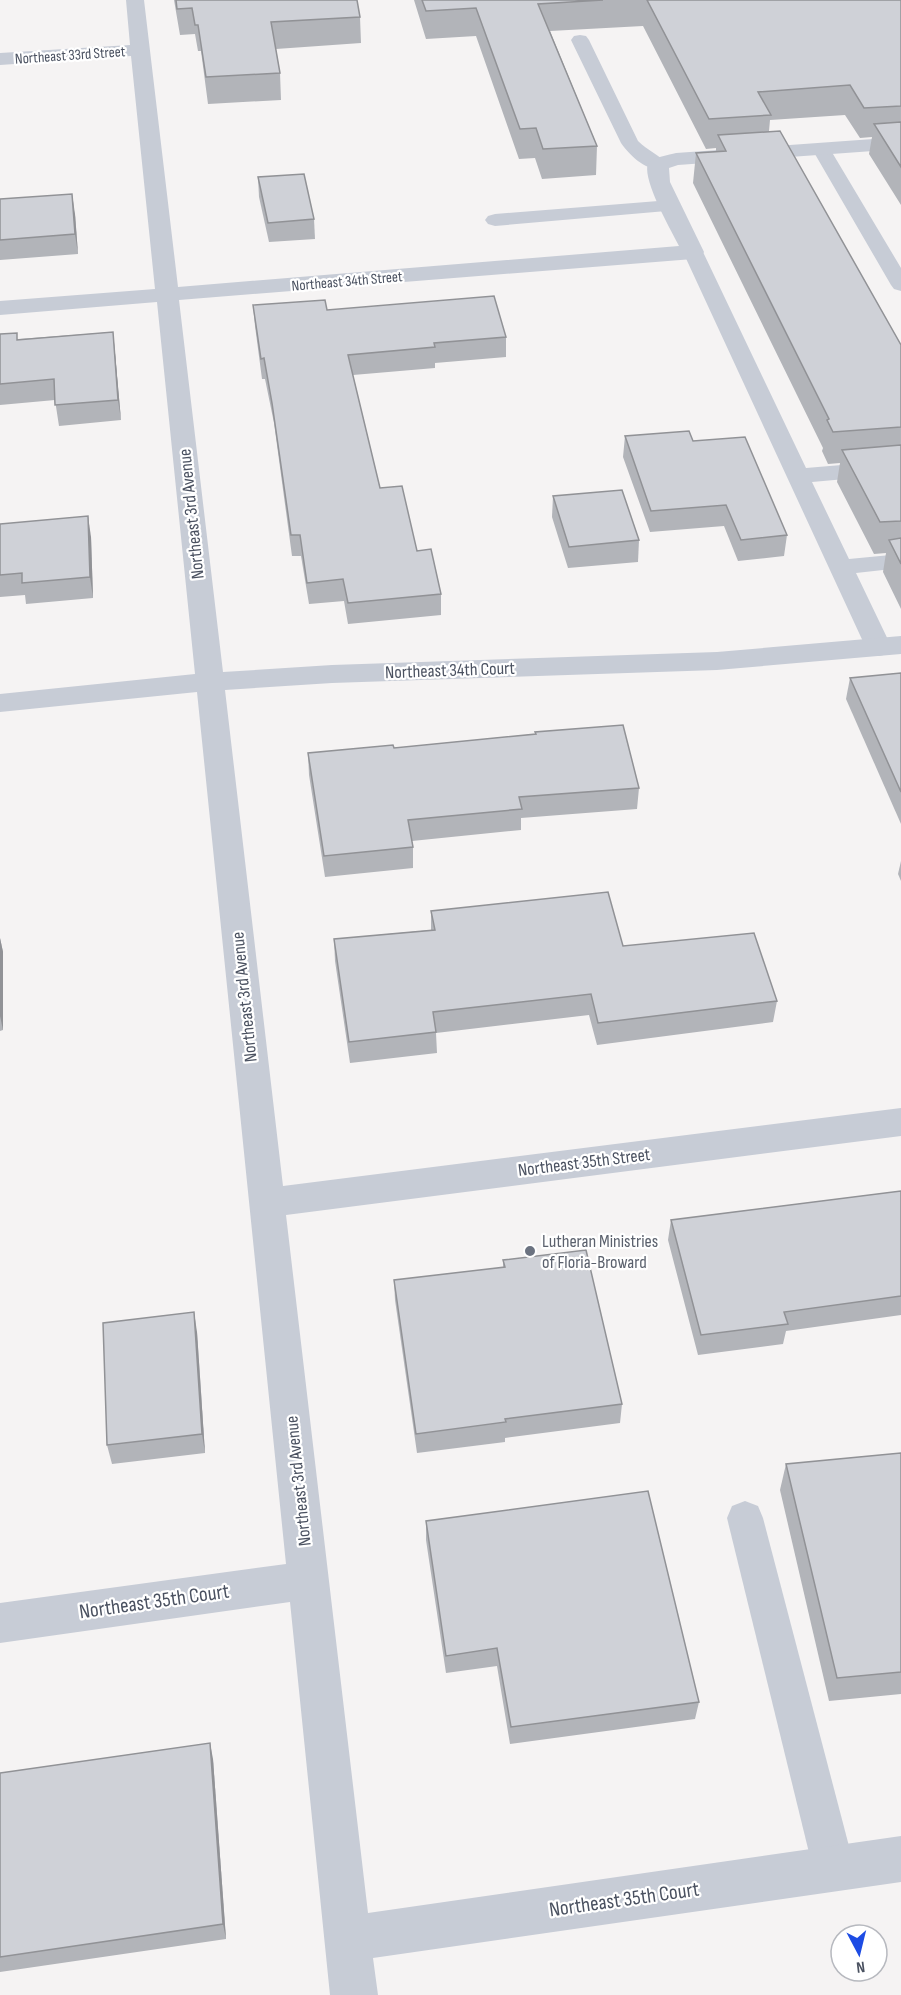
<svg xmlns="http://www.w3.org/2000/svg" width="901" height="1995" font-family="'Sofia Sans Condensed',sans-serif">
	<rect width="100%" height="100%" fill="#f5f3f3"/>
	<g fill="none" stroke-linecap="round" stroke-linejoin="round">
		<g fill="#c7ccd6" fill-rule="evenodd">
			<path d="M580 35 586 36 589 40 638 141C647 150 660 155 668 165L665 169C648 173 630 156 621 143L571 40 574 36Z"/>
			<polygon points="821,143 828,145 830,149 901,268 901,291 894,289 891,285 812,149 814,145"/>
			<polygon points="671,200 678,202 681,206 678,210 495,226 488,224 485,220 488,216 495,214"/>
			<polygon points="693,246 700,248 703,252 806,468 901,460 901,474 812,482 849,559 901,554 901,568 856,573 892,648 888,654 879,656 870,654 866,648 683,252 686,248"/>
			<polygon points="745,1501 758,1506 763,1518 855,1869 849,1884 834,1890 819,1884 813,1869 727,1518 732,1506"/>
		</g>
		<path fill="#c7ccd6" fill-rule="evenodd" d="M126 0H144L178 287 679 246C672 232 639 175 649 162 654 157 669 155 676 153L901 137V149L678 165 669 168 670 182 704 252 701 257 693 259 179 300 223 672 332 665 717 652 901 636V654L717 670 332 683 225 690 283 1186 901 1108V1136L286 1215 368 1913 901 1836V1882L373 1958 378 1995H330L290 1602 0 1643V1603L286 1564 197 692 0 712V694L195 674 157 302 0 315V301L155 289 131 56 0 65V53L130 45Z"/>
	</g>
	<g fill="#b2b4b9">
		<polygon points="174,0 357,0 360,17 361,43 276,49 280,73 281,100 208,104 201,51 198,51 195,34 180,35"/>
		<polygon points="414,0 901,0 901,205 869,154 872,137 860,138 845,115 770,120 769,131 901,345 901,609 883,572 886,553 874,554 837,482 840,463 828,464 822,451 823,448 693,183 696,153 716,152 716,148 706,149 643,26 550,31 597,146 596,175 542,179 535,158 519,159 476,36 426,39"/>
		<polygon points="258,177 314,219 315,239 269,242 259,197"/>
		<polygon points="0,199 75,214 78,254 0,260"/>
		<polygon points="253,305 327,310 506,337 506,357 435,363 435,368 353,375 380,488 441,594 441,615 348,624 344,601 309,604 301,556 292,556 274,423 265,379 262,379 255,326"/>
		<polygon points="113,332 115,353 121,420 59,426 55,400 0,405 0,334 18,339"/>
		<polygon points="625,436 693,441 787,535 784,556 738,561 724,526 650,532 623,457"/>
		<polygon points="553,496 639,540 638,562 568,568 552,517"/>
		<polygon points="0,524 91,537 93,598 26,604 25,595 0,597"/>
		<polygon points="901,673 901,824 846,699 850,678"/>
		<polygon points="535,732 639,788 637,809 521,818 521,830 412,841 413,847 413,868 325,877 309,775 308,753 394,748 535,734"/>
		<polygon points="901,861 901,881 898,874"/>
		<polygon points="431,911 623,946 777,1001 773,1022 597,1045 589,1015 436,1033 437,1053 350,1063 335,961 334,939 431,930"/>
		<polygon points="0,938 3,952 3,1030 0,1031"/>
		<polygon points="901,1191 901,1315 786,1331 783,1344 698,1355 668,1240 671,1220"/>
		<polygon points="503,1260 622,1404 620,1423 505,1438 505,1442 417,1453 395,1300 394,1280 503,1268"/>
		<polygon points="197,1332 205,1453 112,1464 107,1445"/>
		<polygon points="901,1453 901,1694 829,1701 780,1490 786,1464"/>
		<polygon points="426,1521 699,1702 695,1719 510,1744 497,1666 446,1673 426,1540"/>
		<polygon points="213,1759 226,1939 0,1972 0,1773"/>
	</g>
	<g fill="#919296">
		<polygon points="72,194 75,214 78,254 75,234"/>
		<polygon points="113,332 115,353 121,420 118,400"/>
		<polygon points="88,516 91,537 93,598 90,577"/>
		<polygon points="0,938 3,952 3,1030 0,1016"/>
		<polygon points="194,1312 197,1332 205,1453 202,1434"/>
		<polygon points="210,1743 213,1759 226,1939 223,1924"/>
	</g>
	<g fill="#cfd1d7" stroke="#919296" stroke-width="1.5">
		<polygon points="176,0 357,0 360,17 271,22 280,73 206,77 198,25 195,25 192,8 177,9"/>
		<polygon points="422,0 603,0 538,4 597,146 543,149 536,128 520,129 476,8 426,11"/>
		<polygon points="647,0 901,0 901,106 864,108 850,85 758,92 771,115 709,119"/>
		<polygon points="901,122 901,167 874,124"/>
		<polygon points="780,131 901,345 901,427 833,432 827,420 829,419 696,153 726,151 718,135"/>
		<polygon points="304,174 314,219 268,223 258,177"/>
		<polygon points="72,194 75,234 0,240 0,199"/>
		<polygon points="494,296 506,337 434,343 435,347 348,355 380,488 402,486 417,551 431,549 441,594 348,603 343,579 307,583 300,535 291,535 272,403 264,358 261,359 253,305 325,300 327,310"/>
		<polygon points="113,332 118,400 55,405 54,379 0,384 0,334 17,333 17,340"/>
		<polygon points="689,431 693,441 745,437 787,535 741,540 726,505 651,511 625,436"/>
		<polygon points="901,445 901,521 880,522 842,450"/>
		<polygon points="622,490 639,540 569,547 553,496"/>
		<polygon points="88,516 90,577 22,583 22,573 0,575 0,524"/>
		<polygon points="901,538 901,564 889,540"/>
		<polygon points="901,673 901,792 850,678"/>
		<polygon points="623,725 639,788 519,797 522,809 408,820 413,847 324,856 308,753 393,745 394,748 536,734 535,732"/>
		<polygon points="608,892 623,946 754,933 777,1001 598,1023 591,994 433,1012 436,1032 349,1042 334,939 435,930 431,911"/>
		<polygon points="901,1191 901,1296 784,1312 788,1324 701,1335 671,1220"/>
		<polygon points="586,1250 622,1404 505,1419 506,1422 416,1434 394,1280 505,1267 503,1260"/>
		<polygon points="194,1312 202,1434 107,1445 103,1323"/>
		<polygon points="901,1453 901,1672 837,1678 786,1464"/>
		<polygon points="648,1491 699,1702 511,1727 497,1648 446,1656 426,1521"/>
		<polygon points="210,1743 223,1924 0,1957 0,1773"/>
	</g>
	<circle fill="#6b7280" stroke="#fff" stroke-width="2" cx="530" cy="1251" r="6"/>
	<g text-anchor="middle" stroke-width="4.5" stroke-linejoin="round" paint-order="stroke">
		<g font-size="15" fill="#4a5160" stroke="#fff">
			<text transform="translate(70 55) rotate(-4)" y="5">Northeast 33rd Street</text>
			<text transform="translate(347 281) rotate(-5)" y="5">Northeast 34th Street</text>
		</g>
		<g font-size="18" fill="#4a5160" stroke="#fff">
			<text transform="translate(191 514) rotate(-96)" y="6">Northeast 3rd Avenue</text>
			<text transform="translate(450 670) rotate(-2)" y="6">Northeast 34th Court</text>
			<text transform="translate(244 997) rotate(-96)" y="6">Northeast 3rd Avenue</text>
			<text transform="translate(584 1162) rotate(-7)" y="6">Northeast 35th Street</text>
			<text transform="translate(298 1481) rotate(-96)" y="6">Northeast 3rd Avenue</text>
		</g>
		<g font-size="18" fill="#5b616d" stroke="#fff" text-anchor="start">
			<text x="542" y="1247">Lutheran Ministries<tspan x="542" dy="21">of Floria-Broward</tspan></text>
		</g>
		<g font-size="21" fill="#4a5160" stroke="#fff">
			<text transform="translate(154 1601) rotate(-8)" y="7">Northeast 35th Court</text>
			<text transform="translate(624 1899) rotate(-8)" y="7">Northeast 35th Court</text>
		</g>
	</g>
	<g transform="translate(859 1953) rotate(173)"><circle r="28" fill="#ffffff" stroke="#b7b9bf" stroke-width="1.5"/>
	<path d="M0-4.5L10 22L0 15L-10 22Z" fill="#1d4ce4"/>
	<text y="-9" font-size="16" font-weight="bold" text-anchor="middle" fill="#4a5160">N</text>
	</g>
</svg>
